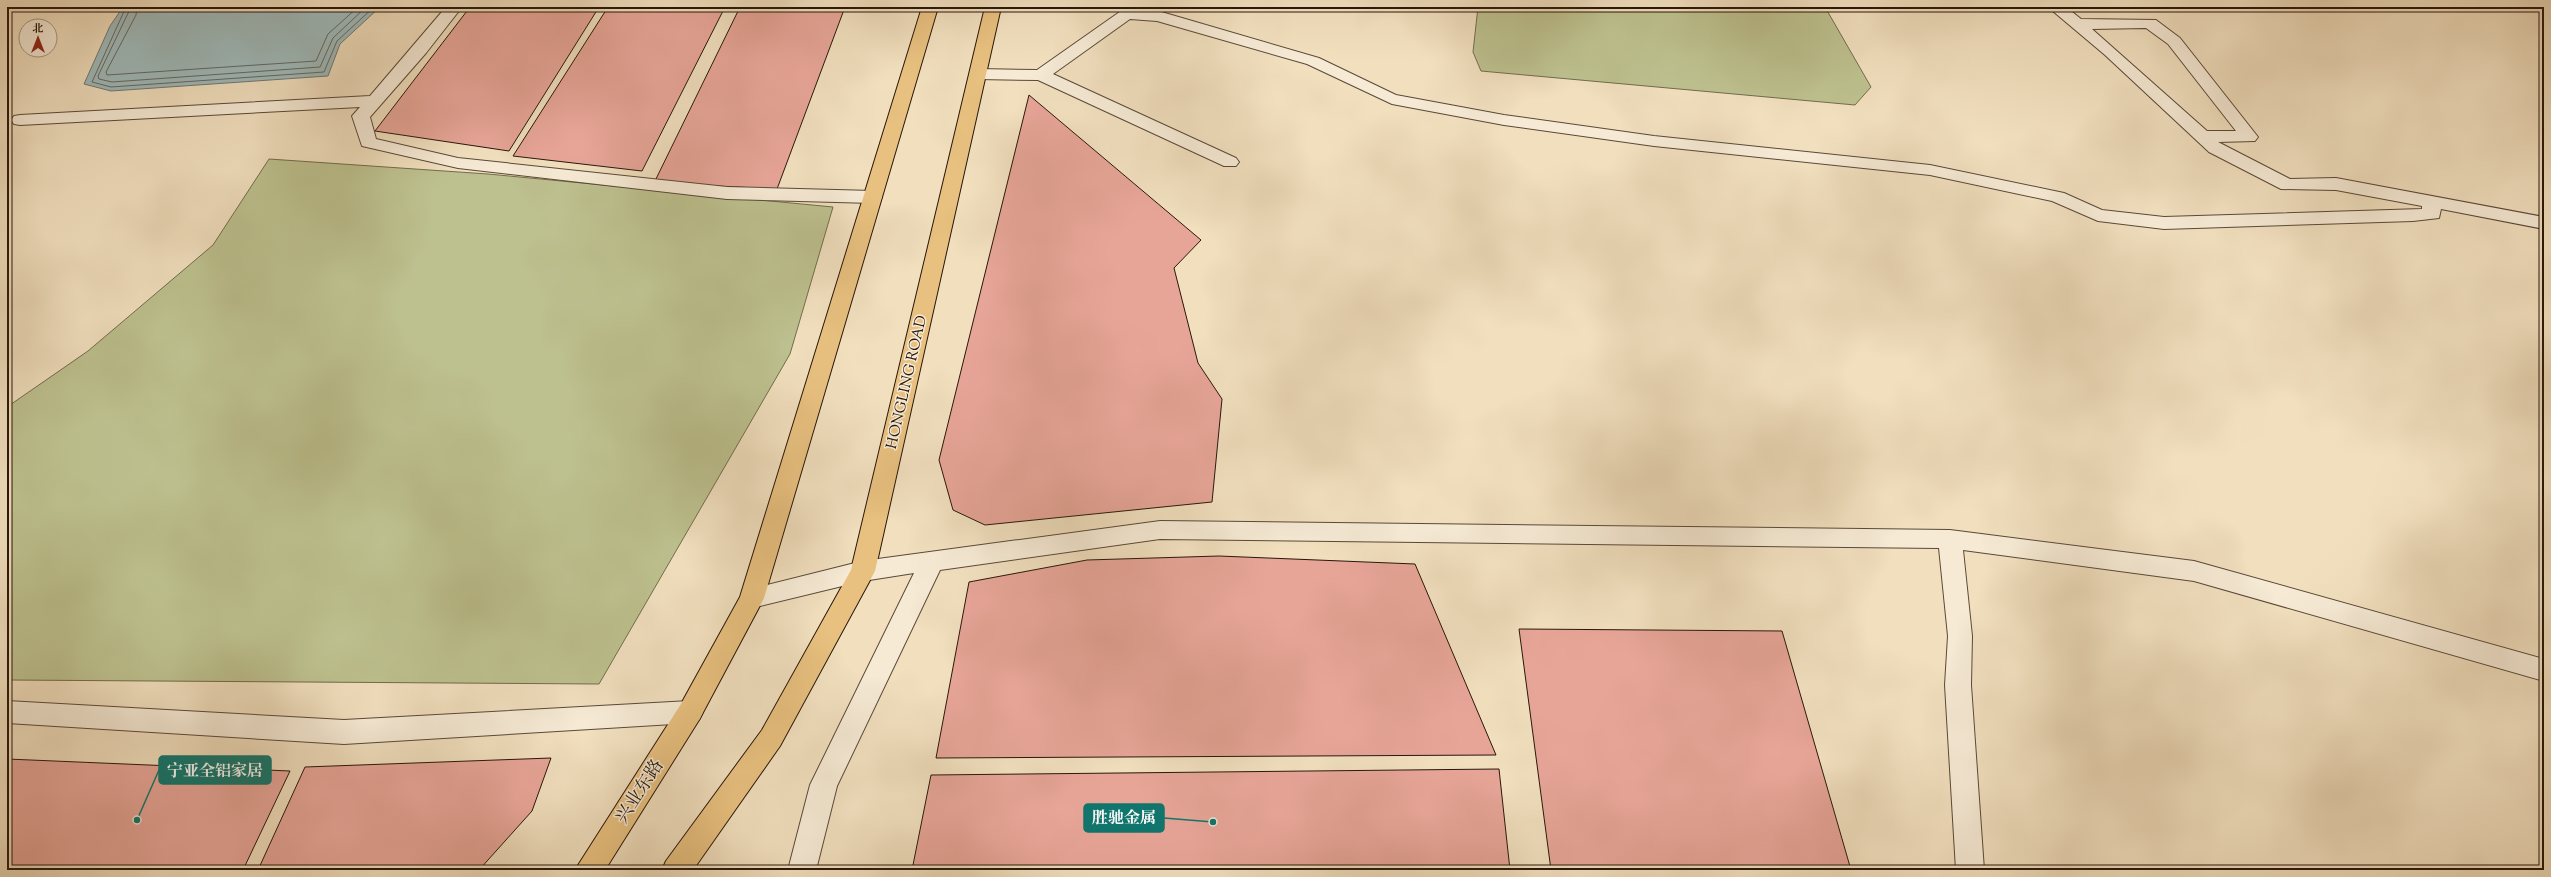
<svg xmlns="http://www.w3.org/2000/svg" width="2551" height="877" font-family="'Sorts Mill Goudy','Noto Serif SC',serif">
	<rect width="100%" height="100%" fill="#f1dfbe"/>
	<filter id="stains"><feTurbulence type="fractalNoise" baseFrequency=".005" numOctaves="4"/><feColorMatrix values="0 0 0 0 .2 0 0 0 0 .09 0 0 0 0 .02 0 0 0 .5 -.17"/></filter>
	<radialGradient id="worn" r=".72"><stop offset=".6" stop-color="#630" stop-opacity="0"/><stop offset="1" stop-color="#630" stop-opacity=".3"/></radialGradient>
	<g fill="#bdc18f" stroke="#726c4d">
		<polygon points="1478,7 1825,7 1871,87 1855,105 1481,71 1473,52"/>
		<polygon points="269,159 488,174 833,207 790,354 599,684 7,680 7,407 88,351 213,245"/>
	</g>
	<polygon fill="#9fbabb" stroke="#6f7975" points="123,7 380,7 340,44 328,76 111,91 84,84 110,26"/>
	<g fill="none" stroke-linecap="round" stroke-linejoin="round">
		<g stroke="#646863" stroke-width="1">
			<polyline points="126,7 92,82 111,87 324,72 337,41 374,7"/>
			<polyline points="131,7 98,76 99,79 112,82 320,67 333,38 366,7"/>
			<polyline points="137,7 136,15 106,72 107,75 316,61 328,34 358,7"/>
		</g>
	</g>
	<g fill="#e7a598" stroke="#28170b">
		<polygon points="470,7 599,7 509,151 375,131"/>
		<polygon points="608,7 725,7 642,171 513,156"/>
		<polygon points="740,7 845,7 777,189 654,183"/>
		<polygon points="1029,95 1201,240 1174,268 1198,363 1222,399 1212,502 985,525 953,510 939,460"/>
		<polygon points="1219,556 1415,564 1496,755 936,758 969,582 1087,560"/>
		<polygon points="1519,629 1782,631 1851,870 1551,870"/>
		<polygon points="551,758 532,811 479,870 258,870 305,767"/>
		<polygon points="7,759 290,771 243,870 7,870"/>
		<polygon points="1499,769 1510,870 912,870 931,775"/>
	</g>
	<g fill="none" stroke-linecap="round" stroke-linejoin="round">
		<g stroke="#5a4938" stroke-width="2">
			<g id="minor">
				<polygon points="446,7 462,7 426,53 370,117 376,139 458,158 727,187 873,191 880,193 882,197 880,201 873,203 727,199 458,168 362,146 352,116 360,107 20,125 14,124 11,120 14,116 20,115 370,96"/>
				<path d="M2048 7H2066L2081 19 2156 20 2180 38 2258 137 2255 141 2218 142 2290 179 2336 178 2544 217V229L2441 209 2439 218 2413 221 2164 229 2098 221 2052 201 1930 175 1654 146 1504 125 1392 104 1307 64 1157 21 1130 19 1053 74 1236 158 1239 162 1236 166H1224L1038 80 978 79 970 74 978 69 1037 70 1121 11H1158L1319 58 1396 95 1504 115 1654 136 1930 165 2064 193 2102 210 2164 217 2422 209V206L2336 190 2281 189 2209 152 2105 55ZM2146 28 2168 44 2236 131H2207L2092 29Z"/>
				<polygon points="1160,521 1950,530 2194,561 2544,659 2544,681 2194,581 1963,550 1972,636 1971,685 1984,870 1956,870 1945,685 1948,636 1939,548 1160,539 940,570 837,786 816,870 788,870 810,785 914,573 863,581 752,608 743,605 740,598 743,591 863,561"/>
				<polygon points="7,701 344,720 690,701 699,704 703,712 699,720 690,723 344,744 7,723"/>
			</g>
		</g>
		<g stroke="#28170b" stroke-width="2">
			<g id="major">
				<polygon points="922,7 938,7 764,598 699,720 605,870 575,870 681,704 740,597"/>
				<polygon points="985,7 1001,7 875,571 780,746 693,870 662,870 666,861 762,730 851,570"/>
			</g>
		</g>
		<use href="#minor" fill="#f6ead5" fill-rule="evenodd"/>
		<use href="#major" fill="#e8c07f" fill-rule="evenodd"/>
	</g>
	<g text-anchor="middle" stroke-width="3" stroke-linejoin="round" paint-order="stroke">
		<g font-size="15" fill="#28170b" stroke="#f6ead5">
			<text transform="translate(906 382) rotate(-77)" y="5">HONGLING ROAD</text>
		</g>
		<g font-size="18" fill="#28170b" stroke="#f6ead5">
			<text transform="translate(639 791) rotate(-57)" y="6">兴业东路</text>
		</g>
	</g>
	<path fill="none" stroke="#0f766e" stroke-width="1.5" d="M137 820L159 770M1213 822L1164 818"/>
	<g fill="#0f766e" stroke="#f6ead5" stroke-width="1.5">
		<circle cx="137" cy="820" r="4"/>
		<circle cx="1213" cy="822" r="4"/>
	</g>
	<g fill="#0f766e" stroke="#0f766e" stroke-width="1.5">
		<rect x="159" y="756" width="112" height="28" rx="4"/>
		<rect x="1084" y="804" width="80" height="28" rx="4"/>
	</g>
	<g font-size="16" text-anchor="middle" font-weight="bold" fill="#fff">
		<text x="215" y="776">宁亚全铝家居</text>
		<text x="1124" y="823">胜驰金属</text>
	</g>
	<rect width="2551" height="877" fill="none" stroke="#f1dfbe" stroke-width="24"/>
	<rect x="8" y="8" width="2535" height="861" fill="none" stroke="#28170b" stroke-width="2"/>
	<rect x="12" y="12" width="2527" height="853" fill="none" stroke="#28170b"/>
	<g transform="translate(38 38)"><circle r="19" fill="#f6ead5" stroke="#a49684"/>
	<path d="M0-3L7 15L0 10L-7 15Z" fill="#8f2418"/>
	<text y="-6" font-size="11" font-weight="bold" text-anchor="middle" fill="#28170b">北</text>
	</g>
	<rect width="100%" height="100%" filter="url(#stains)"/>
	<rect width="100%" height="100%" fill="url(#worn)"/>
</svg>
